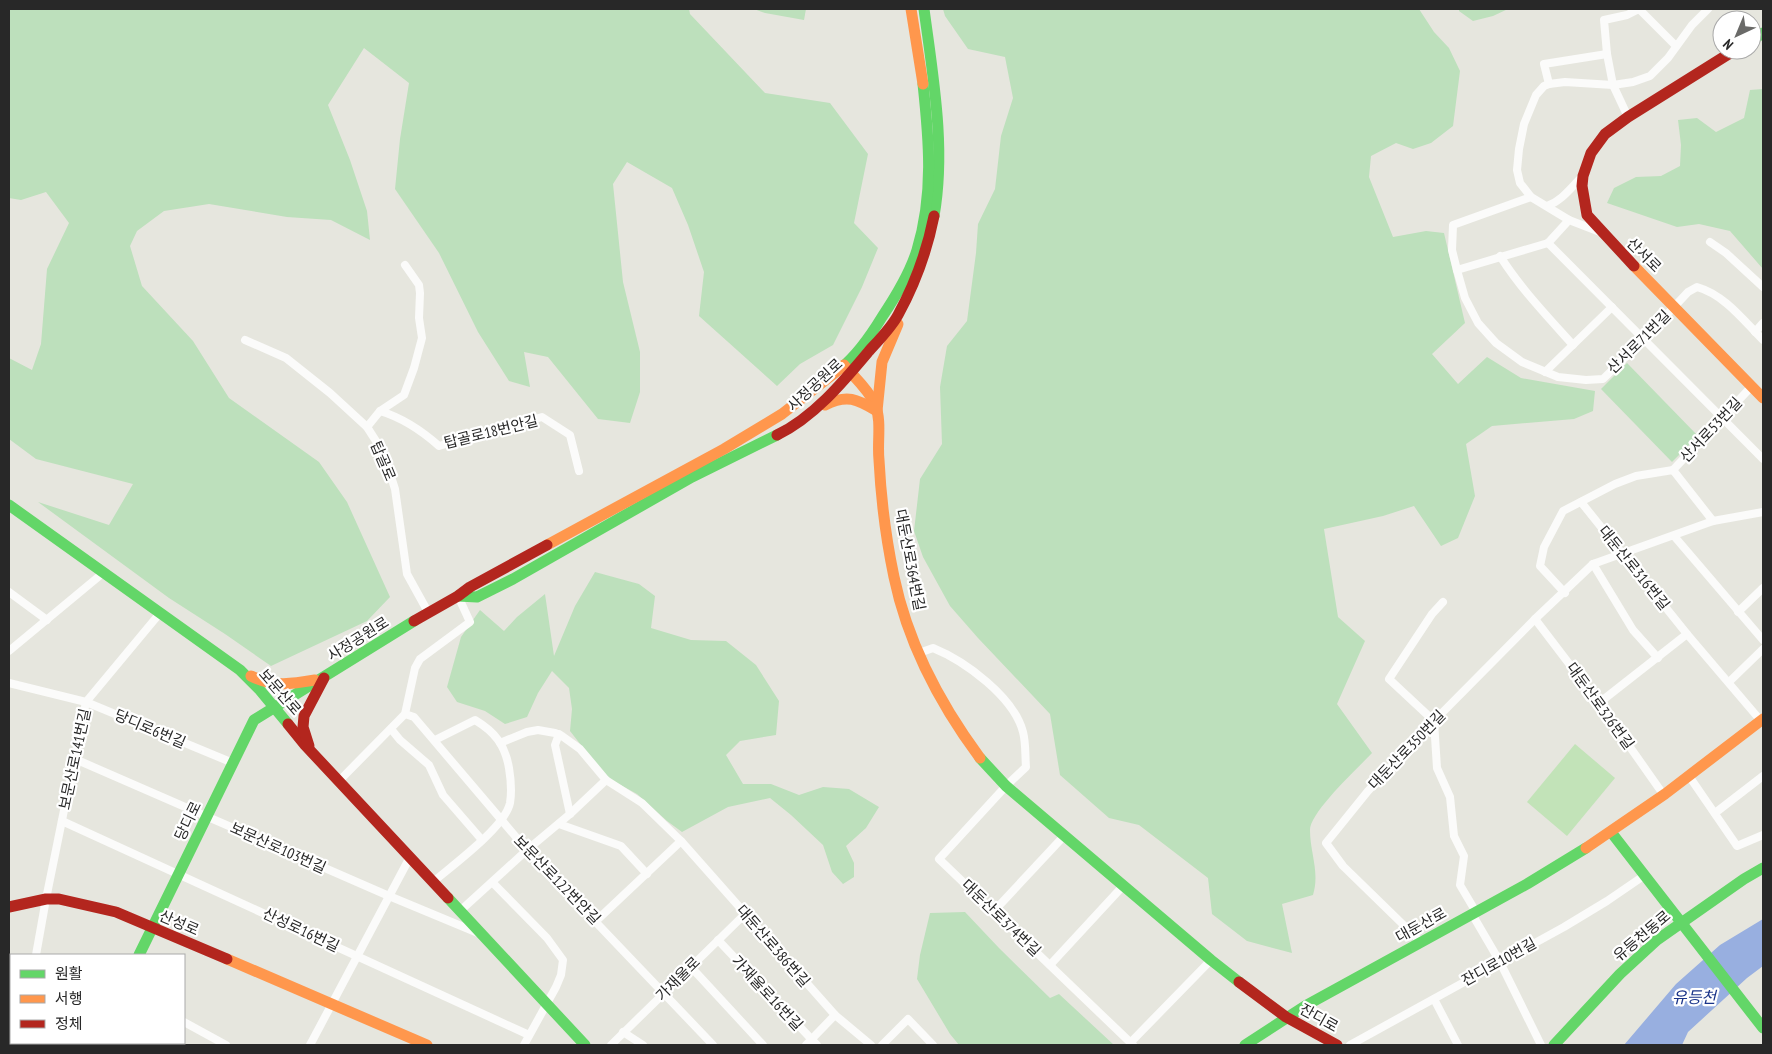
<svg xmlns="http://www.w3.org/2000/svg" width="1772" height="1054" font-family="'PT Sans Narrow','Noto Sans KR',sans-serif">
	<rect width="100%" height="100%" fill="#e6e6de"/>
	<g fill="#bde0bc">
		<polygon points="9,9 689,9 690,14 765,93 830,103 868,154 854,223 878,248 862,287 833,345 800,364 777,386 699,316 704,272 688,225 672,188 627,162 613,184 623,282 640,352 640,392 630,423 598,419 548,357 524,352 530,387 509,381 478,332 439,253 395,189 400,139 409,83 364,48 328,105 350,160 367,211 370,240 331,220 287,217 209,204 164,211 137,231 130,246 142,286 193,341 229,398 319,462 347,502 390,597 367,621 271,666 225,634 169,598 38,502 109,525 133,484 36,459 9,439 9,358 32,370 41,344 47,269 69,223 46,192 21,200 9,198"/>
		<polygon points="754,9 806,9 804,20 765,13"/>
		<path d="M943 9H1419L1434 32 1449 48 1460 71 1453 126 1431 143 1413 149 1396 143 1371 156 1369 177 1393 237 1426 231 1444 233 1465 323 1432 354 1458 384 1487 357 1521 378 1595 391 1593 411 1574 419 1492 426 1466 444 1475 496 1458 538 1441 546 1414 506 1383 516 1324 529 1338 617 1365 641 1337 704 1372 753C1359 767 1310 812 1310 830 1310 853 1320 872 1313 895L1282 904 1292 953 1247 941 1212 914 1208 878 1139 825 1109 818 1060 775 1050 714 978 638 950 606 923 557 914 531 920 479 942 444 940 387 947 346 967 321 976 253 978 224 995 189 1001 136 1013 98 1005 57 968 49 945 16Z"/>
		<polygon points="1459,9 1508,9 1493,16 1473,21 1459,11"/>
		<polygon points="1763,89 1763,269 1730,231 1699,224 1677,227 1607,203 1614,188 1636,177 1661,176 1680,166 1681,145 1678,120 1697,118 1716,132 1744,118 1750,90"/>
		<polygon points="1627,363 1698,436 1672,462 1601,389"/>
		<polygon points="595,572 639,584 655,596 651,628 691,640 726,641 756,665 779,701 776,735 740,741 726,755 743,784 771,784 799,795 823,787 849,789 879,807 866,828 846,846 854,863 854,877 843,884 832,872 823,845 791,815 770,798 728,807 682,832 667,821 637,794 606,777 570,731 572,709 569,688 552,671 538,693 527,717 505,724 485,711 457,702 447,687 461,637 480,610 504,631 517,617 545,594 554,656 575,606"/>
		<polygon points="965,912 999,948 1050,998 1059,994 1114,1045 959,1045 950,1034 917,979 920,955 930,913"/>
	</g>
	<polygon fill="#c2e3b8" points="1575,744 1615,778 1567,836 1527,802"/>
	<polygon fill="#98afe0" points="1763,919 1763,966 1747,978 1688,1032 1682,1045 1624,1045 1676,984 1720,945"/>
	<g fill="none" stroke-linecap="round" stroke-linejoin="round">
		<g stroke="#fbfbfa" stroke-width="8">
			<polyline points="1639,9 1676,46"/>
			<polyline points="1549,84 1544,64 1607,54"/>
			<polyline points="1628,117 1613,85 1607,54 1604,20 1627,15 1639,9"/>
			<path d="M1531 197 1453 225 1452 250 1457 270 1465 298 1478 323 1496 343 1522 362 1558 377 1586 380 1603 379 1644 339 1688 292 1697 287C1725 295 1744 321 1763 340"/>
			<path d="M1547 206C1562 201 1571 187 1583 176"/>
			<polyline points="1600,232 1569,220 1531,197 1520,183 1517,170 1519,149 1524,124 1536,95 1544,86 1549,84 1565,82 1613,85 1633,82 1650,76 1668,58 1692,25 1708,9"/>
			<polyline points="1710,242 1726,253 1763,287"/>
			<polyline points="1548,243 1763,459"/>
			<polyline points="1548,243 1569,220"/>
			<path d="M1500 256C1521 289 1547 316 1573 345"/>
			<polyline points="1457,270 1548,243"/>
			<polyline points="1755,332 1763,323"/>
			<polyline points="245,340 286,358 330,393 367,427 383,452 395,489 407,574 428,612"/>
			<polyline points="1545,372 1612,307"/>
			<path d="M380 411C403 418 421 430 439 446L542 417 570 435 579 471"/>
			<polyline points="367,427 380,411 404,395 414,368 422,338 419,318 420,293 419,285 405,265"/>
			<polyline points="1673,470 1713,521"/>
			<polyline points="1581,502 1687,634 1761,721"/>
			<polyline points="1674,536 1763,640"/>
			<polyline points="1593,564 1633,630 1658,658"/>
			<polyline points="9,592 47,620"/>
			<polyline points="1565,593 1540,566 1544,547 1563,511 1615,484 1636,476 1673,470 1752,386"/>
			<polyline points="1443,602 1432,614 1389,679 1434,721 1437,768 1450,797 1454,836 1464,856 1460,885 1476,912"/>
			<polyline points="1738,612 1763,588"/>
			<polyline points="1535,619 1599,703 1663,794"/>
			<polyline points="9,651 103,573"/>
			<path d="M919 653 933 648C965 661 1014 697 1023 732 1026 743 1025 756 1026 767L1006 786 939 859 1133 1045"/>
			<polyline points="1729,682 1763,649"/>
			<polyline points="9,683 86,702 233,763"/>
			<polyline points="1599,703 1687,634"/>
			<polyline points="405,714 414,717 527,850 713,1045"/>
			<polyline points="391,729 400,740 429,765 443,795 482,840"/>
			<polyline points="559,734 555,745 570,814"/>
			<polyline points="500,743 527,732 538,730 555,733 562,736 580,749 606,780 642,803 681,841 835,1015 871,1045"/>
			<polyline points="75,759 389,896 478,933"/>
			<polyline points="1689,776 1737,846 1763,835"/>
			<polyline points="339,781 405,714 415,668 420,659 470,622 458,596"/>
			<polyline points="1715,813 1763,776"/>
			<polyline points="62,821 529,1035"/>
			<polyline points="559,824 621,846 647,874"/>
			<path d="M433 882C453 865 505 827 510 803 512 791 511 780 509 768 505 745 495 732 475 720L435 740"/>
			<polyline points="493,883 547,938 563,960 561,975 556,987 524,1045"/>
			<polyline points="460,911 527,850 570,814 606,780"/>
			<polyline points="994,911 1064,836"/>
			<polyline points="1472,914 1500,962 1541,1045"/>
			<polyline points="596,921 681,841"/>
			<polyline points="718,940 817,1045"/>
			<polyline points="1422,943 1343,866 1326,843 1368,791 1434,721 1535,619 1593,564 1713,521 1763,512"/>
			<polyline points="36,955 46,899 86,702 160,613"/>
			<polyline points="1050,965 1123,886"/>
			<polyline points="690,966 763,1045"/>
			<polyline points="1434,999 1458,1045"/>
			<polyline points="184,1022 226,1045"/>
			<polyline points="623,1032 643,1045"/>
			<polyline points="1131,1042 1211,960"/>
			<polyline points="9,1043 14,1045"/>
			<polyline points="98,1043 102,1045 103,1043"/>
			<polyline points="310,1045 410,857"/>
			<polyline points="611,1045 745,914"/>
			<polyline points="806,1045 835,1015"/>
			<polyline points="882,1045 908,1019 933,1045"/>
			<polyline points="1350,1045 1564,927 1607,901 1645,875"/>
		</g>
		<g stroke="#63d668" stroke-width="11">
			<path d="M924 9C933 77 946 148 934 216"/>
			<polyline points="1752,40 1763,33"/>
			<path d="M841 368C857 355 871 335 882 317 894 299 911 270 917 250 934 194 929 140 923 84"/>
			<polyline points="9,505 240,670 259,689 288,724"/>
			<polyline points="458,596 477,597 513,579 692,477 777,435"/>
			<polyline points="980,758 1006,786 1211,960 1239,982"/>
			<polyline points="1611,832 1763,1028"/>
			<polyline points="448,898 585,1045"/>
			<polyline points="139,955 254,720 414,621"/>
			<polyline points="1245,1045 1305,1006 1527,884 1586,848"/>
			<polyline points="1554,1045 1620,974 1657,940 1744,879 1763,868"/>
		</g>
		<g stroke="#ff974d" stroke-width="11">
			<polyline points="911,9 923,84"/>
			<polyline points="1634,266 1763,398"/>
			<path d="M844 365C854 377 868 389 875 404 882 421 877 442 879 460 881 499 886 539 894 577 908 644 940 704 980 758"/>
			<path d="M825 405C847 394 857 399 877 411L882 362 898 324"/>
			<polyline points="547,545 724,449 782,414 841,368"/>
			<path d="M251 676C273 687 292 684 315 680"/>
			<polyline points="1586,848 1665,794 1763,719"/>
			<polyline points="227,959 427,1045"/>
		</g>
		<g stroke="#b3261e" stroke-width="11">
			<polyline points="1634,266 1587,215 1582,186 1583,176 1591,153 1605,134 1628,117 1735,50"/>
			<path d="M777 435C814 417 843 382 869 351 879 340 891 328 898 315 915 284 927 251 934 216"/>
			<polyline points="414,621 458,596 470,587 547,545"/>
			<polyline points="288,724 305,745 448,898"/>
			<polyline points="309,746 303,727 304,716 324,678"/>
			<polyline points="9,907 46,899 59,899 116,912 227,959"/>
			<polyline points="1239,982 1286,1017 1337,1045"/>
		</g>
		<g stroke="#dddcdd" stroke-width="4.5">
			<g id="rail">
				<polyline points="9,1024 11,1025"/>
				<polyline points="44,1043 49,1045"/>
			</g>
		</g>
		<use href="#rail" stroke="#fff" stroke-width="2.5" stroke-dasharray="8" stroke-linecap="butt"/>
	</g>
	<g text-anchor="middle" stroke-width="4.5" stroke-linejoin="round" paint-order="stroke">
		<g font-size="15" fill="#282828" stroke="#fff">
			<text transform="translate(1644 255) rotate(45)" y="5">산서로</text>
			<text transform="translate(1639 342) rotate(-45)" y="5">산서로71번길</text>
			<text transform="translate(815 385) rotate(-43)" y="5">사정공원로</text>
			<text transform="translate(1711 430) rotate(-47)" y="5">산서로53번길</text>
			<text transform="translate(491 432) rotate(-14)" y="5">탑골로18번안길</text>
			<text transform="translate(383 461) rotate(67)" y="5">탑골로</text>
			<text transform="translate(910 560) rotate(79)" y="5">대둔산로364번길</text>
			<text transform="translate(1634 568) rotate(51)" y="5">대둔산로316번길</text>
			<text transform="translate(358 639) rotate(-32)" y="5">사정공원로</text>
			<text transform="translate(280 692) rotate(49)" y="5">보문산로</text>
			<text transform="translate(1600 706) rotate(54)" y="5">대둔산로326번길</text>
			<text transform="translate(150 729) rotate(23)" y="5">당디로6번길</text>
			<text transform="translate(1407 750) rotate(-46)" y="5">대둔산로350번길</text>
			<text transform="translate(75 759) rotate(-78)" y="5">보문산로141번길</text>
			<text transform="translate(188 821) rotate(-64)" y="5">당디로</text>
			<text transform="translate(278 848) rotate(24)" y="5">보문산로103번길</text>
			<text transform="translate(557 880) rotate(46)" y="5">보문산로122번안길</text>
			<text transform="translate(1001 918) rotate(44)" y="5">대둔산로374번길</text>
			<text transform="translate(179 923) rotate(23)" y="5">산성로</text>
			<text transform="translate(1421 925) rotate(-29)" y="5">대둔산로</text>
			<text transform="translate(301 930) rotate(25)" y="5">산성로16번길</text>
			<text transform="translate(1642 936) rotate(-40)" y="5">유등천동로</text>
			<text transform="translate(773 946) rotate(49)" y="5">대둔산로386번길</text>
			<text transform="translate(1499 962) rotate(-29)" y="5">잔디로10번길</text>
			<text transform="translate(678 979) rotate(-45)" y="5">가재울로</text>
			<text transform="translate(767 993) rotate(47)" y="5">가재울로16번길</text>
			<text transform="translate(1319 1018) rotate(29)" y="5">잔디로</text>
		</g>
		<g font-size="16" font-style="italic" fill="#1a3489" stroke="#fff">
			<text x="1694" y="1003">유등천</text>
		</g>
	</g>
	<rect width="1772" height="1054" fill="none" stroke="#282828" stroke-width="20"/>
	<rect x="10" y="954" width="175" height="90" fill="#ffffff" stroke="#a9a9a9"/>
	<rect x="20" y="970" width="25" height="8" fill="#63d668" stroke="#a9a9a9"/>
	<text x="55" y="979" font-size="15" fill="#282828">원활</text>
	<rect x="20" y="995" width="25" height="8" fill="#ff974d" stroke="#a9a9a9"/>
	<text x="55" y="1004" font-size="15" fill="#282828">서행</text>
	<rect x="20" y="1020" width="25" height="8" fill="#b3261e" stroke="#a9a9a9"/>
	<text x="55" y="1029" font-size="15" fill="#282828">정체</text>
	<g transform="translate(1737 35) rotate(224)"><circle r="24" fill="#ffffff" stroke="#a9a9a9"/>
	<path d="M0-4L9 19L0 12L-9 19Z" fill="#6a6a68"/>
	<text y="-8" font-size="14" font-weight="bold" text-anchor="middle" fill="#282828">N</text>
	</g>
</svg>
